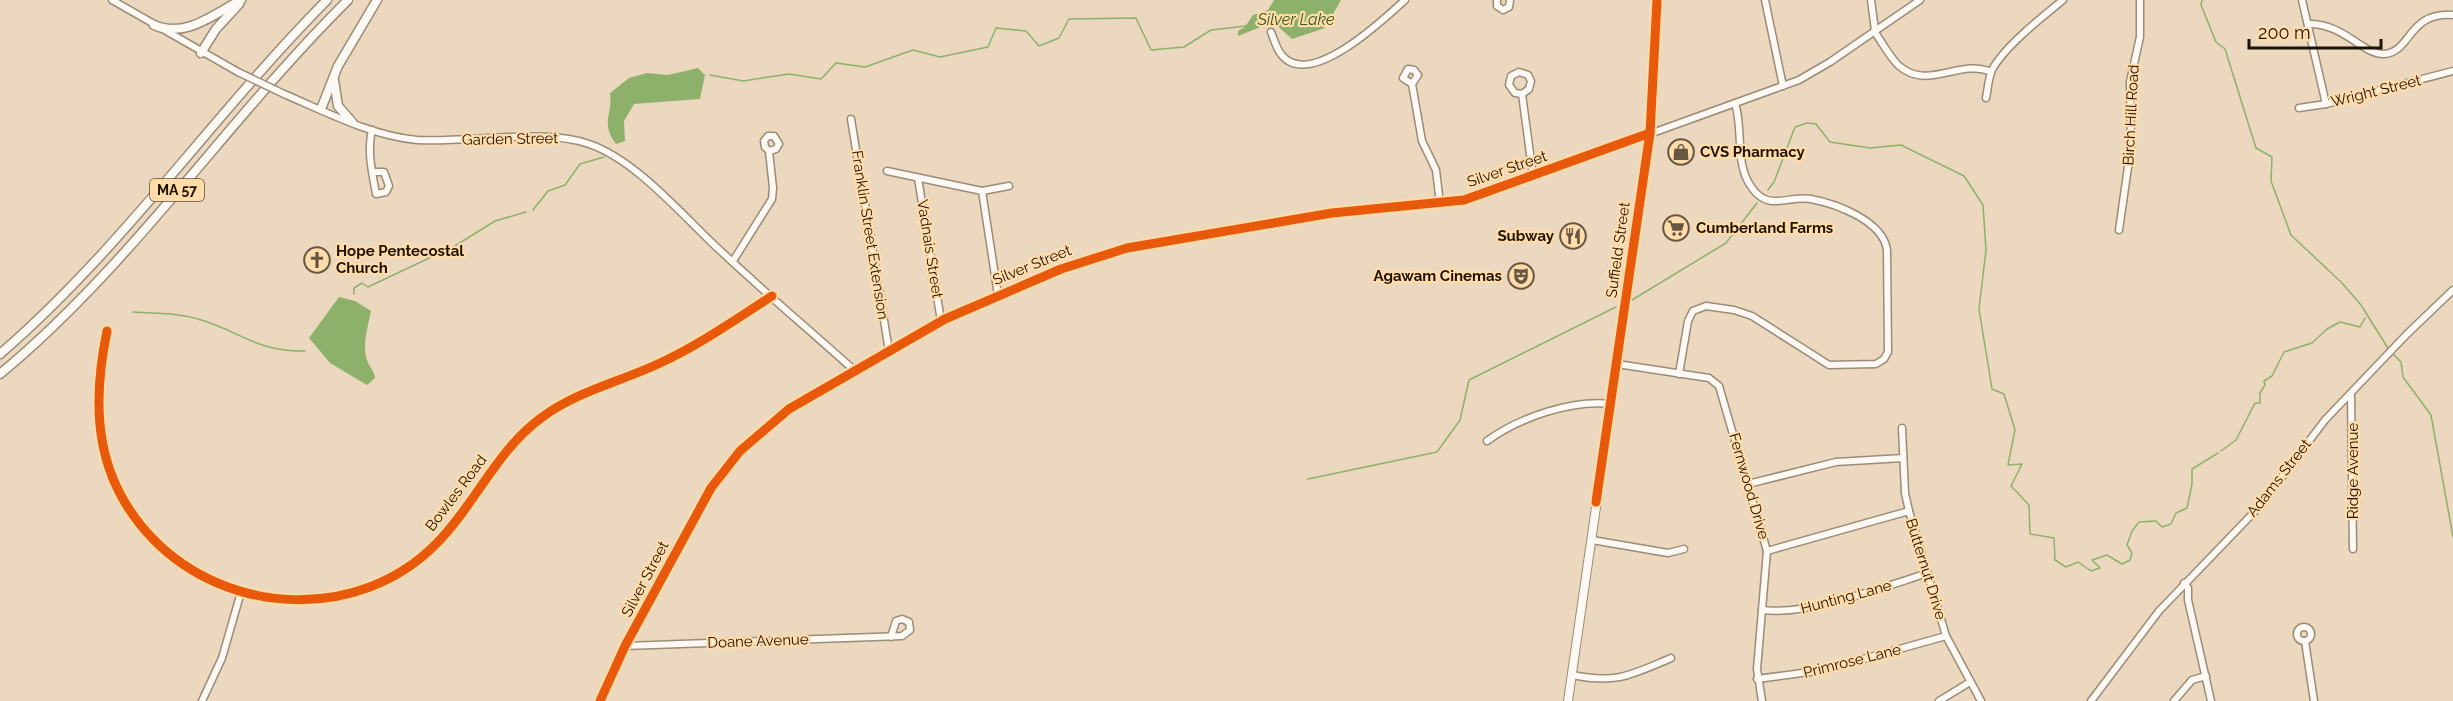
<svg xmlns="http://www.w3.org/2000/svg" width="2453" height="701" font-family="Raleway,sans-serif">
	<rect width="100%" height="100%" fill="#ebd8be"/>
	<g fill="#8db16b">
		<polygon points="1274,0 1341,0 1325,28 1292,39 1273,22 1238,36 1238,31 1245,27 1253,15 1268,10"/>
		<path d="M698 68 705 75 700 99 634 104 624 121 625 141 616 144C600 122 613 115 610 93L629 78 647 73 668 75Z"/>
		<path d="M339 297 355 301 371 311C368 326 362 346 367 360 369 367 374 370 375 378L367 385 330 363 309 338Z"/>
	</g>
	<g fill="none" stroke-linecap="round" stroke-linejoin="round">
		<g stroke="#8db16b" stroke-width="1.5">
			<polyline points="2202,0 2201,5 2216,42 2225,49 2256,148 2272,157 2271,181 2291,235 2342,283 2361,305 2389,350"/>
			<polyline points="710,75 743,81 789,74 821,79 836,63 865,67 913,50 940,57 988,47 996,28 1026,31 1039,46 1059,38 1069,19 1136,18 1151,50 1184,47 1211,30 1246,26"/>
			<polyline points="1768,190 1774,182 1795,127 1807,123 1816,124 1830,142 1870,148 1901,145 1964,176 1983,205 1986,250 1979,309 1992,389 2004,394 2015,430 2008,465 2022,464 2011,486 2029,505 2030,534 2054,538 2055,560 2066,567 2078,562 2091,571 2100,568 2092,560 2107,555 2122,564 2130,560 2132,553 2127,545 2132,531 2139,522 2156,521 2162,527 2171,524 2176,513 2187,508 2192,484 2192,469 2218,453"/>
			<polyline points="533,210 548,191 565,185 580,164 604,157"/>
			<polyline points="450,249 495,221 526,212"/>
			<polyline points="354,294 354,288 362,283 368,287 444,251"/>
			<polyline points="1632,300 1726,243 1757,203"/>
			<path d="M133 312C155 313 177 313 198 319 241 331 255 352 305 351"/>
			<polyline points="2393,354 2401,362 2403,377 2431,415 2453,537"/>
			<polyline points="2221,451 2236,440 2255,403 2260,403 2260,393 2265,385 2264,381 2272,376 2284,352 2312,343 2327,329 2340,322 2360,327 2365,318"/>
			<polyline points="1308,479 1437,452 1460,420 1469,380 1616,307"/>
		</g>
		<g stroke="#9a8c77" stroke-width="9">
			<g id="minor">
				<polyline points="112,0 238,72"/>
				<polyline points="1497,0 1497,6 1503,10 1509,7 1510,0"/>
				<polyline points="1765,0 1783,86"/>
				<polyline points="1871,0 1875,30"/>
				<polyline points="2302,0 2326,104"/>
				<path d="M2308 24C2344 23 2363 55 2384 54 2412 52 2407 12 2453 15"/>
				<path d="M1874 31C1882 42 1889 56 1898 65 1928 92 1959 58 1991 72"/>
				<path d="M1271 32C1275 42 1278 54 1287 60 1318 82 1384 19 1405 0"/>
				<polyline points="1412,84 1403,78 1408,69 1414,70 1418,75 1412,84 1422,141 1436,170 1440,204"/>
				<path d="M284 94C326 112 372 136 417 140 468 143 544 128 589 144 633 159 676 208 709 240 756 285 806 327 855 371"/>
				<polyline points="1522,94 1515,93 1509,85 1511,76 1519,72 1528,75 1531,81 1529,89 1522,94 1533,176"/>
				<path d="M1986 98C1988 89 1988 79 1992 70 2004 47 2042 17 2063 0"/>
				<polyline points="2299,108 2326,104 2453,71"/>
				<polyline points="851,119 889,351"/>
				<path d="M372 130C367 151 372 172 376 194L386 192 389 186 384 172H372"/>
				<polyline points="887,171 982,191 998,295"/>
				<polyline points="918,178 941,321"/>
				<polyline points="982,191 1009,186"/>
				<polyline points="2119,230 2131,146 2130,82 2140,37 2140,0"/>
				<polyline points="733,261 772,199 773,188 769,151 765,147 764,141 768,136 774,136 779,144 776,149 769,151"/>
				<path d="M107 331C91 408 95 479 153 539 228 616 359 622 436 544 475 505 496 451 541 418 577 391 620 382 660 363 699 345 735 320 772 296"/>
				<polyline points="1617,364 1709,378 1719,386 1767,551 1757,669 1762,701"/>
				<path d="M1679 374 1688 321 1693 311 1706 306 1734 310 1752 316 1829 365 1876 364 1884 359 1888 352 1887 250C1883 221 1837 204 1811 199 1788 195 1769 212 1752 188 1734 164 1744 132 1735 103"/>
				<polyline points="2351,394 2353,549"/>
				<polyline points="1902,428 1905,493 1909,511 1946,636 1981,701"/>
				<path d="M1487 441C1519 418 1571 399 1612 404"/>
				<polyline points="1748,484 1836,462 1903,458"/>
				<polyline points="1592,540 1668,553 1684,549"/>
				<polyline points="1767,551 1909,511"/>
				<polyline points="2184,583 2188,588 2188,600 2211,701"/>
				<path d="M1762 610C1807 616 1883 587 1928 573"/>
				<circle cx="2304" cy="634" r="7"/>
				<polyline points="2305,641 2314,701"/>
				<polyline points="625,646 902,636 910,630 909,622 902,619 896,621 891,637"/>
				<path d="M1572 675C1617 684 1631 675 1671 658"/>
				<polyline points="1757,679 1824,670 1946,636"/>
				<polyline points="202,701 222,658 241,592"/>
				<polyline points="600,701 625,646 711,488 740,451 789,409 945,319 1061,269 1140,245 1332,213 1440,204 1478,196 1799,80 1830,62 1920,0"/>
				<polyline points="1939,701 1970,682"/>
				<polyline points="2091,701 2159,611 2260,506 2325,420 2407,334 2453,290"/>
				<polyline points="2174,701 2192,680 2206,676"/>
			</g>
		</g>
		<g stroke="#9a8c77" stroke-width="10">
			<polyline id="major" points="1568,701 1650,133 1657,0"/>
		</g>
		<g stroke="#9a8c77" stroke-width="11">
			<g id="highway">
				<path d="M154 25C185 39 214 14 241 0"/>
				<polyline points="201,53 216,29 239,4"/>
				<polyline points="334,80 338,106 352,122"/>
				<polyline points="321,109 338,66 377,0"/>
				<path d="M0 354C122 249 214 114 327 0"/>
				<path d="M0 374C130 267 228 119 348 0"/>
			</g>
		</g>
		<use href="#minor" stroke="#fcf9f5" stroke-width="6"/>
		<use href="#major" stroke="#fcf9f5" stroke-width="8"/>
		<use href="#highway" stroke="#fcf9f5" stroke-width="8"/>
		<g stroke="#9a8c77" stroke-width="9" stroke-linecap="butt">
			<polyline id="minor-bridge" points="238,72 284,94"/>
		</g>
		<use href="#minor-bridge" stroke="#fcf9f5" stroke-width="6"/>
		<g stroke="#ffdcaa" stroke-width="13">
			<g id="cycleway">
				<path d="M107 331C91 408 95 479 153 539 228 616 359 622 436 544 475 505 496 451 541 418 577 391 620 382 660 363 699 345 735 320 772 296"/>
				<polyline points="1596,502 1650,133 1657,0"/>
				<polyline points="600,701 625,646 711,488 740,451 789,409 945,319 1061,269 1127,248 1332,213 1464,200 1650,133"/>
			</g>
		</g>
		<use href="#cycleway" stroke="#e8590c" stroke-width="9"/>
	</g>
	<defs>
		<g id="shop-ring" transform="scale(1.35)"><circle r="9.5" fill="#ffdcaa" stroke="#665743" stroke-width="1.5"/><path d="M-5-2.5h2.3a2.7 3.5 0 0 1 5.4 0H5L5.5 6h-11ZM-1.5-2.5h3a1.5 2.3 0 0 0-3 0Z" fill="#665743"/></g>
		<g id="supermarket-ring" transform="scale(1.35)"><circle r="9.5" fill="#ffdcaa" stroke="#665743" stroke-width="1.5"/><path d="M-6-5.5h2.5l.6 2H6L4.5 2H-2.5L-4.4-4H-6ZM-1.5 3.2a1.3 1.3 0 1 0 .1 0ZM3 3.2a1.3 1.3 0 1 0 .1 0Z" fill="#665743"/></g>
		<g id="restaurant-ring" transform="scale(1.35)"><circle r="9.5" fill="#ffdcaa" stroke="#665743" stroke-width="1.5"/><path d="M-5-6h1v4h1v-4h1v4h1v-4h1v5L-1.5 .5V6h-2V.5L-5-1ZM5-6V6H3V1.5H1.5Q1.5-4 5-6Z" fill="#665743"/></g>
		<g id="church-ring" transform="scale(1.35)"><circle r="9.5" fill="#ffdcaa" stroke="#665743" stroke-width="1.5"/><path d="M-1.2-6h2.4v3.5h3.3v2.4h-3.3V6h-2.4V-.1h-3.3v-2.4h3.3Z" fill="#665743"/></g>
		<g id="theatre-ring" transform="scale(1.35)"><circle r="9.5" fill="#ffdcaa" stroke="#665743" stroke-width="1.5"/><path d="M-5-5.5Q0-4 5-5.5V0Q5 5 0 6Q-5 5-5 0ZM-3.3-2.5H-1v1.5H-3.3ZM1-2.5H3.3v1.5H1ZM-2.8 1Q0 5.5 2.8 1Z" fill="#665743"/></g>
	</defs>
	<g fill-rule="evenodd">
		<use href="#shop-ring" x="1681" y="152"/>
		<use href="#supermarket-ring" x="1676" y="228"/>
		<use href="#restaurant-ring" x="1573" y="236"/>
		<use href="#church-ring" x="317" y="260"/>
		<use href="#theatre-ring" x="1521" y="276"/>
	</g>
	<g text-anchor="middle" stroke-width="4.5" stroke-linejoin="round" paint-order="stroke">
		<rect fill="#ffdcaa" stroke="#624f34" stroke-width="1.5" x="150" y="179" width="54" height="22" rx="4.5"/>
		<g font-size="14" font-weight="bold" fill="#1e1201">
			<text x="177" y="195">MA 57</text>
		</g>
		<g font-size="15" fill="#1e1201" stroke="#ffdcaa">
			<text transform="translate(2376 91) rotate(-14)" y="5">Wright Street</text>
			<text transform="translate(2131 115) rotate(-87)" y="5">Birch Hill Road</text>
			<text transform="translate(510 139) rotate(-1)" y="5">Garden Street</text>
			<text transform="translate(1507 169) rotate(-19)" y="5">Silver Street</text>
			<text transform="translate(870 235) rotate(81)" y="5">Franklin Street Extension</text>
			<text transform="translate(930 249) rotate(81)" y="5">Vadnais Street</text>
			<text transform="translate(1618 250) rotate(-82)" y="5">Suffield Street</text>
			<text transform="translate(1032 265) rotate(-22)" y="5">Silver Street</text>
			<text transform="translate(2353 471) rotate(-90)" y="5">Ridge Avenue</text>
			<text transform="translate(2279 478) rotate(-52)" y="5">Adams Street</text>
			<text transform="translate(1749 486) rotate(74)" y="5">Fernwood Drive</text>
			<text transform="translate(456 493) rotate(-53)" y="5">Bowles Road</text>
			<text transform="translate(1926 569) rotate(73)" y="5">Butternut Drive</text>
			<text transform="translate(645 579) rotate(-62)" y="5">Silver Street</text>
			<text transform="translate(1846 597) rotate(-15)" y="5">Hunting Lane</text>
			<text transform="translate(758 641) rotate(-2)" y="5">Doane Avenue</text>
			<text transform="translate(1852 661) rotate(-14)" y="5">Primrose Lane</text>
		</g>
		<g font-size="15" font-weight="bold" fill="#1e1201" stroke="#ffdcaa" text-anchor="start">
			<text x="1700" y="157">CVS Pharmacy</text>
			<text x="1696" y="233">Cumberland Farms</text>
			<text x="1554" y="241" text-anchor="end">Subway</text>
			<text x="336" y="256">Hope Pentecostal<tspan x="336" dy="17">Church</tspan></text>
			<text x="1502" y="281" text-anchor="end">Agawam Cinemas</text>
		</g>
		<g font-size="16" font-style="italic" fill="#32591d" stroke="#ffdcaa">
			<text x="1296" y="25">Silver Lake</text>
		</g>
	</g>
	<path d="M2249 39v9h132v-9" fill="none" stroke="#1e1201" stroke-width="3"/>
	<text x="2258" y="39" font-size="18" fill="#1e1201" stroke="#ffdcaa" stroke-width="4.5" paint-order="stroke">200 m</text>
</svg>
